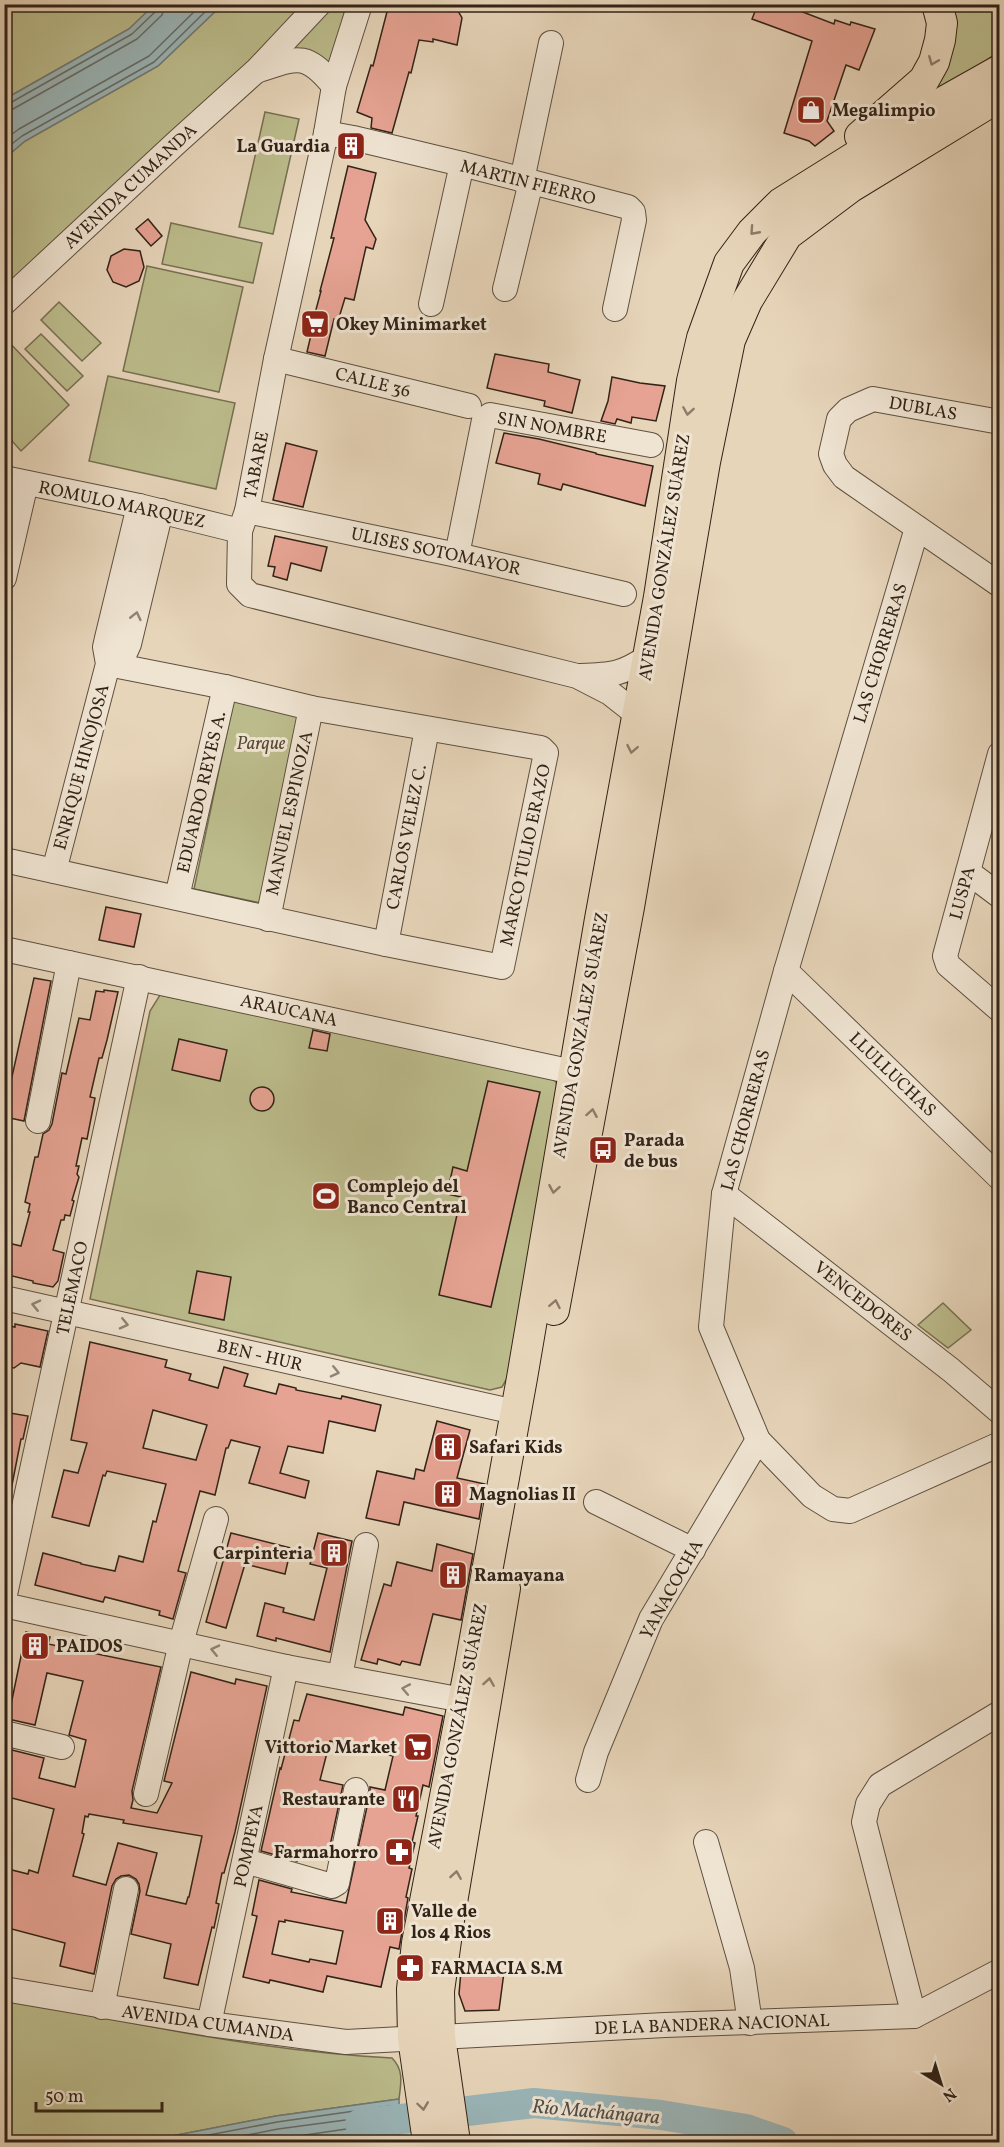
<svg xmlns="http://www.w3.org/2000/svg" width="1004" height="2147" font-family="Vollkorn,serif">
	<rect width="100%" height="100%" fill="#e7d5ba"/>
	<filter id="stains"><feTurbulence type="fractalNoise" baseFrequency=".00333" numOctaves="4"/><feColorMatrix values="0 0 0 0 .2 0 0 0 0 .09 0 0 0 0 .02 0 0 0 .5 -.17"/></filter>
	<radialGradient id="worn" r=".72"><stop offset=".6" stop-color="#630" stop-opacity="0"/><stop offset="1" stop-color="#630" stop-opacity=".3"/></radialGradient>
	<g fill="#bcbc8c" stroke="#777052" stroke-width="1.5">
		<polygon points="5,5 154,5 129,29 5,99"/>
		<polygon points="222,5 318,5 5,299 5,158 25,141 158,66"/>
		<polygon points="331,5 346,5 331,71 279,54"/>
		<polygon points="951,5 999,5 999,51 977,67 914,103"/>
		<polygon points="265,112 299,119 273,234 239,227"/>
		<polygon points="171,223 262,243 253,283 162,264"/>
		<polygon points="147,266 243,287 219,392 123,371"/>
		<polygon points="59,302 101,343 82,361 41,320"/>
		<polygon points="41,334 83,376 67,391 25,349"/>
		<polygon points="5,338 69,405 21,451 5,433"/>
		<polygon points="108,376 235,403 216,489 89,461"/>
		<polygon points="234,699 303,714 261,903 194,889"/>
		<polygon points="160,995 547,1076 556,1082 558,1092 509,1375 502,1387 490,1390 90,1299 150,1011"/>
		<polygon points="943,1303 971,1330 948,1348 918,1325"/>
		<path d="M4 1997C133 2024 261 2051 392 2058 404 2070 401 2083 399 2099L276 2116 141 2142H5Z"/>
	</g>
	<g fill="#9ab6b9" stroke="#707b78" stroke-width="1.5">
		<polygon points="154,5 222,5 158,66 25,141 5,158 5,99 129,29"/>
		<polygon points="399,2099 400,2142 141,2142 276,2116"/>
	</g>
	<g fill="none" stroke-linecap="round" stroke-linejoin="round">
		<g stroke="#666c68" stroke-width="1.5">
			<polyline points="4,103 10,103 132,34 156,11 158,4"/>
			<polyline points="4,111 13,109 137,39 162,15 165,4"/>
			<polyline points="4,140 19,129 149,56 202,4"/>
			<polyline points="4,150 22,136 154,62 213,4"/>
			<polyline points="172,2142 277,2122 390,2106 393,2109 394,2142"/>
			<polyline points="211,2142 278,2129 383,2115 386,2117 386,2142"/>
			<polyline points="257,2142 374,2125 377,2127 377,2142"/>
		</g>
		<polyline stroke="#9ab6b9" stroke-width="30" points="360,2124 534,2103 661,2115 746,2129 783,2142"/>
	</g>
	<g fill="#e6a393" stroke="#322317" stroke-width="1.5" fill-rule="evenodd">
		<polygon points="389,4 454,4 462,18 457,45 433,39 433,42 419,40 411,73 409,72 392,133 371,128 372,118 357,112 371,65 373,66"/>
		<polygon points="758,4 782,4 834,24 835,20 850,25 851,22 875,29 859,70 846,65 827,121 834,131 815,146 809,141 784,133 812,41 752,19"/>
		<polygon points="348,166 376,173 365,220 376,239 373,249 366,247 354,300 345,298 338,321 334,319 325,356 307,352 315,318 314,317 321,291 320,291 334,238 331,238"/>
		<polygon points="148,219 162,236 151,246 136,229"/>
		<polygon points="124,249 140,251 144,267 139,281 126,287 113,282 107,270 111,256"/>
		<polygon points="495,354 549,364 548,372 580,380 572,413 544,406 545,401 487,388"/>
		<polygon points="612,377 640,383 665,386 656,421 632,417 631,423 617,419 615,424 601,421 608,401"/>
		<polygon points="504,433 539,439 596,453 596,454 653,466 645,506 563,484 561,490 538,484 540,474 496,463"/>
		<polygon points="286,443 317,451 303,507 273,500"/>
		<polygon points="275,536 327,547 321,571 291,563 287,580 273,576 275,567 268,566"/>
		<polygon points="106,907 141,914 134,947 99,940"/>
		<polygon points="34,978 51,981 24,1121 5,1117 11,1091 9,1090"/>
		<polygon points="104,990 118,992 107,1040 102,1058 99,1058 90,1097 95,1098 87,1139 82,1138 76,1166 79,1166 77,1174 79,1177 72,1200 74,1201 70,1216 65,1215 64,1220 61,1220 53,1250 64,1253 58,1281 53,1287 33,1283 33,1281 4,1274 4,1242 21,1246 30,1212 28,1212 30,1204 25,1202 35,1157 38,1157 43,1134 49,1130 52,1124 62,1073 66,1074 79,1018 90,1020 96,991 104,992"/>
		<polygon points="313,1030 330,1034 327,1051 309,1048"/>
		<polygon points="179,1039 227,1050 220,1081 172,1070"/>
		<polygon points="488,1081 540,1092 491,1307 439,1295 461,1197 447,1194 453,1167 467,1171"/>
		<circle cx="262" cy="1099" r="12"/>
		<polygon points="197,1271 231,1277 224,1320 189,1313"/>
		<polygon points="15,1324 48,1331 40,1367 21,1363 14,1368 4,1366 4,1325 15,1327"/>
		<path d="M90 1342 167 1360 165 1367 191 1374 189 1380 218 1388 224 1367 248 1374 244 1386 276 1394 279 1384 296 1388V1390L341 1399 342 1396 381 1405 375 1431 329 1421 323 1453 288 1446 280 1473 309 1481 305 1498 249 1483 260 1447 231 1440 228 1448H226L215 1495 200 1491 178 1571 186 1573 173 1619 159 1615 160 1611 105 1597 103 1602 35 1585 43 1553 81 1563V1564L115 1571 119 1556 143 1562 153 1521 156 1522 166 1484 107 1471 105 1476 103 1475 89 1526 52 1517 64 1470 78 1473 87 1443 71 1440ZM153 1410 207 1425 196 1460 143 1448Z"/>
		<polygon points="4,1412 28,1416 23,1439 21,1439 11,1490 4,1490"/>
		<polygon points="437,1421 470,1430 457,1478 485,1484 479,1519 404,1502 399,1525 366,1518 377,1471 414,1479 416,1469 424,1471"/>
		<polygon points="231,1533 291,1548 285,1574 245,1564 226,1628 206,1622"/>
		<polygon points="318,1533 352,1541 330,1652 276,1638 276,1641 257,1636 265,1603 284,1608 283,1612 314,1620 327,1568 310,1564"/>
		<polygon points="437,1544 473,1554 461,1620 433,1614 420,1665 402,1661 400,1665 378,1659 377,1664 361,1660 384,1584 391,1586 397,1562 432,1571"/>
		<path d="M26 1632 50 1637 48 1644 161 1667 132 1791 133 1800 131 1808 157 1813 172 1783 164 1781 191 1672 235 1684 236 1679 267 1686 235 1832 224 1873H222L216 1903 219 1904 214 1928 212 1927 198 1985 164 1978 171 1944 131 1934 140 1891 139 1884 136 1879 129 1875 121 1876 116 1879 112 1886 94 1974 60 1966 65 1943 4 1927V1868L28 1874 29 1870 38 1873 54 1809 4 1796V1748L44 1758 39 1778 75 1787 86 1740 69 1735 83 1681 47 1673 35 1725 8 1719ZM89 1814 124 1820 123 1823 202 1836 189 1897H188L186 1904 146 1895 157 1853 118 1843 106 1885 73 1876 84 1834 82 1833 85 1816 88 1817Z"/>
		<path d="M307 1694 403 1715 405 1707 443 1716 429 1787 423 1785 416 1816H418L412 1842 415 1843 409 1868 412 1869 406 1897 408 1898 399 1949 390 1947 381 1987 327 1976 323 1992 270 1980 269 1983 243 1977 257 1916 252 1915 259 1880 292 1889 291 1892 346 1903 370 1793V1787L385 1790 393 1756 330 1741 320 1780 343 1785 327 1860 299 1854 297 1861 261 1851 280 1768 281 1769 294 1720 299 1721ZM285 1920 343 1931 336 1964 310 1959 309 1962 272 1954 279 1921 285 1922Z"/>
		<polygon points="461,1971 504,1972 499,2010 465,2011 459,1994"/>
	</g>
	<g fill="none" stroke-linecap="round" stroke-linejoin="round">
		<g stroke="#5f5040" stroke-width="26">
			<g id="minor">
				<polyline points="360,4 334,86 326,133 276,359 247,511 240,531 239,584 250,595 577,676 610,693 638,715"/>
				<path d="M259 70C298 57 306 52 334 86"/>
				<polyline points="326,133 353,138 462,164 628,207 633,212 634,220 615,309"/>
				<polyline points="522,180 551,43"/>
				<polyline points="505,289 531,182"/>
				<polyline points="4,303 175,144 257,70 319,4"/>
				<polyline points="431,304 462,164"/>
				<polyline points="276,359 469,406"/>
				<polyline points="1000,422 873,399 848,410 839,419 831,454 835,465 844,477 1000,585"/>
				<polyline points="4,478 139,506 240,531"/>
				<polyline points="247,511 457,555 624,594"/>
				<polyline points="917,528 786,971 724,1194 711,1327 758,1440 812,1496 833,1509 850,1511 1000,1444"/>
				<polyline points="457,555 484,420 490,415 651,445"/>
				<polyline points="4,578 26,483"/>
				<polyline points="108,664 125,653 129,644 161,511"/>
				<path d="M579 676C611 675 622 675 649 656"/>
				<polyline points="1000,754 945,956 948,965 1000,1010"/>
				<polyline points="4,860 386,944 502,967 546,753 541,748 311,708 225,687 108,664"/>
				<polyline points="54,871 108,664 105,647 107,638 139,506"/>
				<polyline points="968,872 1000,896"/>
				<polyline points="177,897 225,687"/>
				<polyline points="268,919 311,708"/>
				<polyline points="386,944 427,729"/>
				<polyline points="4,949 573,1072"/>
				<polyline points="786,971 1000,1178"/>
				<polyline points="38,1121 69,963"/>
				<polyline points="724,1194 951,1370 1000,1412"/>
				<polyline points="4,1298 515,1412"/>
				<polyline points="596,1502 693,1550"/>
				<polyline points="4,1599 139,977"/>
				<polyline points="4,1605 286,1667 463,1700"/>
				<polyline points="340,1676 366,1545"/>
				<polyline points="4,1733 62,1747"/>
				<polyline points="588,1780 596,1752 651,1619 758,1440"/>
				<polyline points="146,1794 181,1643 216,1519"/>
				<polyline points="706,1842 742,1968 750,2023"/>
				<polyline points="245,1861 332,1886 337,1883 356,1790"/>
				<polyline points="4,1989 209,2024 346,2042 665,2025 914,2016 1000,1971"/>
				<polyline points="102,2007 126,1889"/>
				<polyline points="914,2016 864,1822 868,1804 880,1785 1000,1713"/>
				<polyline points="209,2024 286,1667"/>
			</g>
		</g>
		<g stroke="#322317" stroke-width="32">
			<g id="major">
				<polyline points="860,136 924,80 934,62 940,40 942,23 937,4"/>
				<polyline points="554,1310 629,907 705,462 730,340 747,301 787,235 851,187 1000,96"/>
				<polyline points="428,2142 413,2038 412,1989 417,1943 469,1671 522,1378 600,919 659,597 692,381 702,338 729,263 752,232 781,203 936,106 1000,70"/>
				<polyline points="455,2142 440,2037 439,1991 448,1926 505,1588"/>
			</g>
		</g>
		<use href="#minor" stroke="#efe4d2" stroke-width="24"/>
		<use href="#major" stroke="#e7d5ba" stroke-width="30"/>
	</g>
	<defs><path id="oneway-chevron" d="M-2-3.5L2.5 0L-2 3.5" fill="none" stroke-width="1.6" stroke-linecap="round" stroke-linejoin="round" transform="scale(1.5)"/></defs>
	<g stroke="#8c7c68">
		<use href="#oneway-chevron" transform="translate(933 61) rotate(112)"/>
		<use href="#oneway-chevron" transform="translate(754 231) rotate(132)"/>
		<use href="#oneway-chevron" transform="translate(688 411) rotate(99)"/>
		<use href="#oneway-chevron" transform="translate(632 749) rotate(101)"/>
		<use href="#oneway-chevron" transform="translate(592 1113) rotate(-80)"/>
		<use href="#oneway-chevron" transform="translate(554 1189) rotate(100)"/>
		<use href="#oneway-chevron" transform="translate(555 1304) rotate(-79)"/>
		<use href="#oneway-chevron" transform="translate(489 1682) rotate(-81)"/>
		<use href="#oneway-chevron" transform="translate(456 1875) rotate(-81)"/>
		<use href="#oneway-chevron" transform="translate(423 2106) rotate(82)"/>
	</g>
	<g stroke="#908474">
		<use href="#oneway-chevron" transform="translate(136 616) rotate(-77)"/>
		<use href="#oneway-chevron" transform="translate(36 1305) rotate(-167)"/>
		<use href="#oneway-chevron" transform="translate(124 1324) rotate(13)"/>
		<use href="#oneway-chevron" transform="translate(335 1372) rotate(13)"/>
		<use href="#oneway-chevron" transform="translate(215 1650) rotate(-167)"/>
		<use href="#oneway-chevron" transform="translate(406 1689) rotate(-169)"/>
	</g>
	<defs>
		<g id="shop-square" transform="scale(1.5)"><rect x="-9" y="-9" width="18" height="18" rx="4" fill="#8f2418" stroke="#efe4d2"/><path d="M-5-2.5h2.3a2.7 3.5 0 0 1 5.4 0H5L5.5 6h-11ZM-1.5-2.5h3a1.5 2.3 0 0 0-3 0Z" fill="#fff"/></g>
		<g id="building-square" transform="scale(1.5)"><rect x="-9" y="-9" width="18" height="18" rx="4" fill="#8f2418" stroke="#efe4d2"/><path d="M-4-6H4V6H1V3H-1V6H-4ZM-2.5-4.3h1.7v1.8h-1.7ZM.8-4.3h1.7v1.8H.8ZM-2.5-1h1.7V.8h-1.7ZM.8-1h1.7V.8H.8Z" fill="#fff"/></g>
		<g id="supermarket-square" transform="scale(1.5)"><rect x="-9" y="-9" width="18" height="18" rx="4" fill="#8f2418" stroke="#efe4d2"/><path d="M-6-5.5h2.5l.6 2H6L4.5 2H-2.5L-4.4-4H-6ZM-1.5 3.2a1.3 1.3 0 1 0 .1 0ZM3 3.2a1.3 1.3 0 1 0 .1 0Z" fill="#fff"/></g>
		<g id="bus-square" transform="scale(1.5)"><rect x="-9" y="-9" width="18" height="18" rx="4" fill="#8f2418" stroke="#efe4d2"/><path d="M-5-6H5V4H4V6H2V4H-2V6H-4V4H-5ZM-3.5-4V0h7V-4ZM-3.5 1.2v1.5H-2V1.2ZM2 1.2v1.5H3.5V1.2Z" fill="#fff"/></g>
		<g id="stadium-square" transform="scale(1.5)"><rect x="-9" y="-9" width="18" height="18" rx="4" fill="#8f2418" stroke="#efe4d2"/><path d="M0-5a6.5 5 0 1 0 0 10a6.5 5 0 1 0 0-10ZM-3.5-1.8h7v3.6h-7Z" fill="#fff"/></g>
		<g id="restaurant-square" transform="scale(1.5)"><rect x="-9" y="-9" width="18" height="18" rx="4" fill="#8f2418" stroke="#efe4d2"/><path d="M-5-6h1v4h1v-4h1v4h1v-4h1v5L-1.5 .5V6h-2V.5L-5-1ZM5-6V6H3V1.5H1.5Q1.5-4 5-6Z" fill="#fff"/></g>
		<g id="pharmacy-square" transform="scale(1.5)"><rect x="-9" y="-9" width="18" height="18" rx="4" fill="#8f2418" stroke="#efe4d2"/><path d="M-2-6h4v4h4v4h-4v4h-4v-4h-4v-4h4Z" fill="#fff"/></g>
	</defs>
	<g fill-rule="evenodd">
		<use href="#shop-square" x="811" y="110"/>
		<use href="#building-square" x="351" y="146"/>
		<use href="#supermarket-square" x="315" y="324"/>
		<use href="#bus-square" x="603" y="1150"/>
		<use href="#stadium-square" x="326" y="1196"/>
		<use href="#building-square" x="448" y="1447"/>
		<use href="#building-square" x="448" y="1494"/>
		<use href="#building-square" x="334" y="1553"/>
		<use href="#building-square" x="453" y="1575"/>
		<use href="#building-square" x="35" y="1646"/>
		<use href="#supermarket-square" x="418" y="1747"/>
		<use href="#restaurant-square" x="406" y="1799"/>
		<use href="#pharmacy-square" x="399" y="1852"/>
		<use href="#building-square" x="390" y="1921"/>
		<use href="#pharmacy-square" x="410" y="1968"/>
	</g>
	<g text-anchor="middle" stroke-width="6" stroke-linejoin="round" paint-order="stroke">
		<g font-size="18" font-weight="bold" fill="#322317" stroke="#efe4d2" text-anchor="start">
			<text x="832" y="116">Megalimpio</text>
			<text x="330" y="152" text-anchor="end">La Guardia</text>
			<text x="336" y="330">Okey Minimarket</text>
			<text x="624" y="1146">Parada<tspan x="624" dy="21">de bus</tspan></text>
			<text x="347" y="1192">Complejo del<tspan x="347" dy="21">Banco Central</tspan></text>
			<text x="469" y="1453">Safari Kids</text>
			<text x="469" y="1500">Magnolias II</text>
			<text x="313" y="1559" text-anchor="end">Carpinteria</text>
			<text x="474" y="1581">Ramayana</text>
			<text x="56" y="1652">PAIDOS</text>
			<text x="397" y="1753" text-anchor="end">Vittorio Market</text>
			<text x="385" y="1805" text-anchor="end">Restaurante</text>
			<text x="378" y="1858" text-anchor="end">Farmahorro</text>
			<text x="411" y="1917">Valle de<tspan x="411" dy="21">los 4 Rios</tspan></text>
			<text x="431" y="1974">FARMACIA S.M</text>
		</g>
		<g font-size="18" fill="#322317" stroke="#efe4d2">
			<text transform="translate(528 182) rotate(14)" y="6">MARTIN FIERRO</text>
			<text transform="translate(130 186) rotate(-43)" y="6">AVENIDA CUMANDA</text>
			<text transform="translate(373 382) rotate(14)" y="6">CALLE 36</text>
			<text transform="translate(923 408) rotate(10)" y="6">DUBLAS</text>
			<text transform="translate(552 427) rotate(10)" y="6">SIN NOMBRE</text>
			<text transform="translate(256 465) rotate(-79)" y="6">TABARE</text>
			<text transform="translate(122 504) rotate(12)" y="6">ROMULO MARQUEZ</text>
			<text transform="translate(436 551) rotate(12)" y="6">ULISES SOTOMAYOR</text>
			<text transform="translate(664 557) rotate(-81)" y="6">AVENIDA GONZÁLEZ SUÁREZ</text>
			<text transform="translate(880 653) rotate(-73)" y="6">LAS CHORRERAS</text>
			<text transform="translate(81 767) rotate(-75)" y="6">ENRIQUE HINOJOSA</text>
			<text transform="translate(201 792) rotate(-77)" y="6">EDUARDO REYES A.</text>
			<text transform="translate(289 813) rotate(-78)" y="6">MANUEL ESPINOZA</text>
			<text transform="translate(406 837) rotate(-79)" y="6">CARLOS VELEZ C.</text>
			<text transform="translate(525 855) rotate(-78)" y="6">MARCO TULIO ERAZO</text>
			<text transform="translate(962 893) rotate(-75)" y="6">LUSPA</text>
			<text transform="translate(289 1010) rotate(12)" y="6">ARAUCANA</text>
			<text transform="translate(580 1035) rotate(-80)" y="6">AVENIDA GONZÁLEZ SUÁREZ</text>
			<text transform="translate(893 1074) rotate(44)" y="6">LLULLUCHAS</text>
			<text transform="translate(745 1120) rotate(-75)" y="6">LAS CHORRERAS</text>
			<text transform="translate(72 1288) rotate(-78)" y="6">TELEMACO</text>
			<text transform="translate(863 1301) rotate(38)" y="6">VENCEDORES</text>
			<text transform="translate(260 1355) rotate(13)" y="6">BEN - HUR</text>
			<text transform="translate(671 1589) rotate(-61)" y="6">YANACOCHA</text>
			<text transform="translate(457 1726) rotate(-79)" y="6">AVENIDA GONZÁLEZ SUÁREZ</text>
			<text transform="translate(248 1846) rotate(-78)" y="6">POMPEYA</text>
			<text transform="translate(208 2023) rotate(8)" y="6">AVENIDA CUMANDA</text>
			<text transform="translate(712 2024) rotate(-2)" y="6">DE LA BANDERA NACIONAL</text>
		</g>
		<g font-size="18" font-style="italic" fill="#544934" stroke="#efe4d2">
			<text x="261" y="749">Parque</text>
		</g>
		<g font-size="20" font-style="italic" fill="#514f48" stroke="#efe4d2">
			<text transform="translate(596 2111) rotate(5)" y="7">Río Machángara</text>
		</g>
	</g>
	<rect width="1004" height="2147" fill="none" stroke="#e7d5ba" stroke-width="24"/>
	<rect x="6" y="6" width="992" height="2135" fill="none" stroke="#322317" stroke-width="3"/>
	<rect x="12" y="12" width="980" height="2123" fill="none" stroke="#322317" stroke-width="1.5"/>
	<g transform="translate(941 2084) rotate(142)" stroke="#efe4d2" stroke-width="4.5" paint-order="stroke">
	<path d="M0-4.5L10 22L0 15L-10 22Z" fill="#322317"/>
	<text y="-9" font-size="16" font-weight="bold" text-anchor="middle" fill="#322317">N</text>
	</g>
	<path d="M36 2102v9h126v-9" fill="none" stroke="#322317" stroke-width="3"/>
	<text x="45" y="2102" font-size="18" fill="#322317" stroke="#efe4d2" stroke-width="4.5" paint-order="stroke">50 m</text>
	<rect width="100%" height="100%" filter="url(#stains)"/>
	<rect width="100%" height="100%" fill="url(#worn)"/>
</svg>
